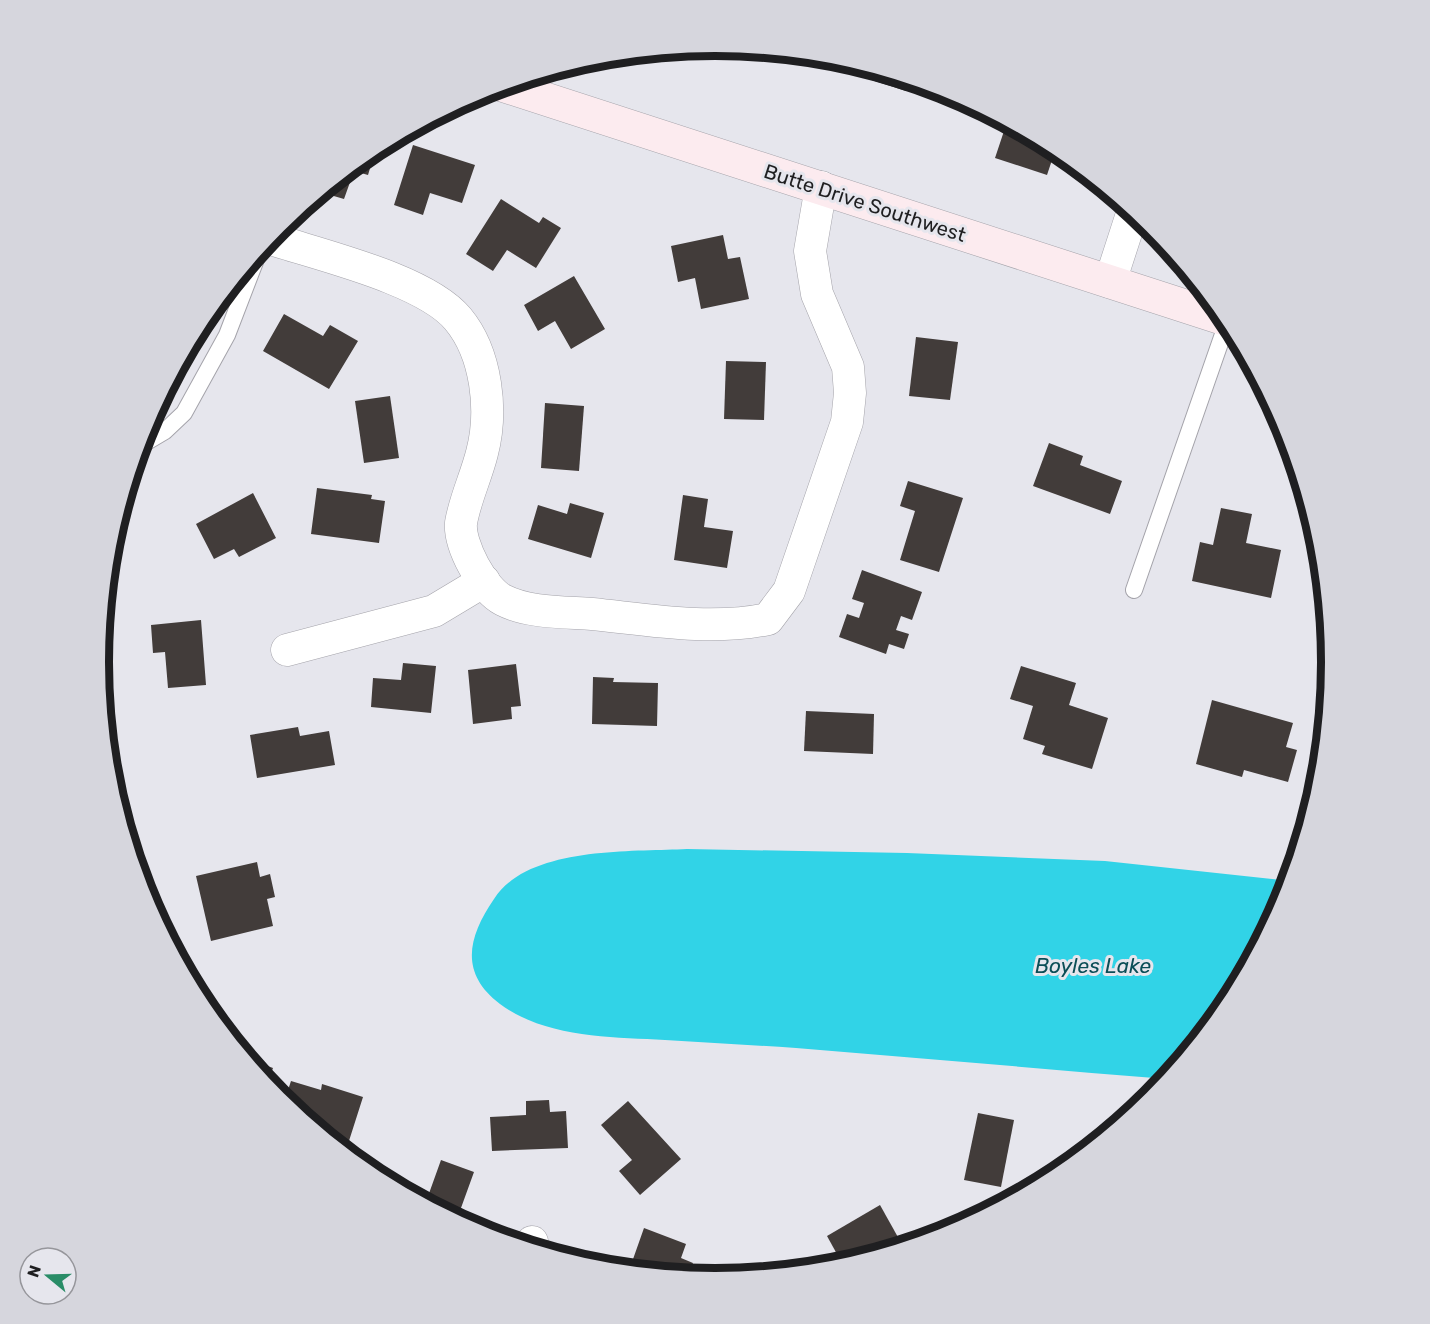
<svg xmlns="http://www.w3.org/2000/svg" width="1430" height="1324" font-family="Rubik,sans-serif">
	<rect width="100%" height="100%" fill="#e6e6ed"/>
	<path fill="#31d3e7" d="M687 849 907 853 1105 861 1290 881 1285 898 1228 1005 1167 1079C1044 1069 920 1058 796 1048 752 1045 709 1043 665 1040 611 1037 546 1038 500 1004 459 973 468 937 494 899 528 846 631 852 687 849Z"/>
	<g fill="#423c3a">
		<polygon points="862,65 909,79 906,91 859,76"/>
		<polygon points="1007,122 1056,148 1047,175 995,158"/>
		<polygon points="413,145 475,165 462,203 430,193 423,215 394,205"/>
		<polygon points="368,153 374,155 368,175 354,171 344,199 320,192"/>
		<polygon points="501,199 539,223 543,217 561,228 536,268 507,250 493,271 466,254"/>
		<polygon points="723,235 728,259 740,257 749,299 701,309 695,278 678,282 671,246"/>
		<polygon points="574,276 605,329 571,349 555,321 538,331 524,305"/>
		<polygon points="284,314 323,336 330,325 358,341 329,389 263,351"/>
		<polygon points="201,320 197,350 186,349 190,341"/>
		<polygon points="916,337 958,342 950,400 909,396"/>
		<polygon points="726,361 766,362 764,420 724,419"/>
		<polygon points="390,396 399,458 364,463 355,401"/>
		<polygon points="545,403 584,406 579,471 541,468"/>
		<polygon points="1049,443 1083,456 1080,465 1122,481 1110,514 1033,486"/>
		<polygon points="908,481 963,498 939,572 900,560 915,511 900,506"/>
		<polygon points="317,488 372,495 371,499 385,501 379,543 311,534"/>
		<polygon points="253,493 276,538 239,557 234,549 214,559 196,524"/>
		<polygon points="683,495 708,499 704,527 733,531 727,568 674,560"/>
		<polygon points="570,503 604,513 591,558 528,539 538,505 567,514"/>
		<polygon points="1221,508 1252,514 1246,543 1281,550 1271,598 1192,581 1200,542 1213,545"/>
		<polygon points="862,570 922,592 912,620 901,616 896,630 909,634 904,649 889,644 886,654 839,637 847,614 859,618 864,603 852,599"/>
		<polygon points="201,620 206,685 168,688 165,652 153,653 151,625"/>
		<polygon points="403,663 436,666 431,713 371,707 373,678 401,680"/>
		<polygon points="516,664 521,706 511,707 512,719 473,724 468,670"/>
		<polygon points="1021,666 1076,683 1069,705 1108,718 1092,769 1042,754 1045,746 1023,739 1033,706 1010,699"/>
		<polygon points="593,677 614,678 613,682 658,683 657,726 592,724"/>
		<polygon points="1212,700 1293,723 1286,747 1297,750 1288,782 1244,770 1242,777 1196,764"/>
		<polygon points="806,711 874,714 873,754 804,751"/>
		<polygon points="298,727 300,736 329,731 335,765 257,778 250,735"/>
		<polygon points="257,862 260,877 270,874 275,897 267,899 273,926 211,941 196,876"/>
		<polygon points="246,1058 273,1068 267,1084"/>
		<polygon points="291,1081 321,1090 322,1084 363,1097 348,1144 326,1137 284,1102"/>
		<polygon points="549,1100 550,1112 566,1111 568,1148 492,1151 490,1117 526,1115 526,1101"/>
		<polygon points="628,1101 681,1159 640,1195 619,1171 632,1160 601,1125"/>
		<polygon points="978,1113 1014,1120 1001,1187 964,1180"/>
		<polygon points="441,1160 474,1172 457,1219 470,1223 469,1227 421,1201 422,1198 427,1199"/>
		<polygon points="880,1205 899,1239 866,1258 843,1265 827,1236"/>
		<polygon points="644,1228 686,1244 681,1258 693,1263 688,1276 635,1271 638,1264 632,1262"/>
	</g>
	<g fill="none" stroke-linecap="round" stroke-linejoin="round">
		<g stroke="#a4a3aa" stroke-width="18">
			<g id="lane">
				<polyline points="143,444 165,431 184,413 227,335 260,249"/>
				<polyline points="1134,590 1228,320"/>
			</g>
		</g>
		<g stroke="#a4a3aa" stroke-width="33">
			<g id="street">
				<path d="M268 238C319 255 425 279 458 319 487 354 493 411 482 453 476 477 465 499 461 523 459 545 483 590 503 600 528 613 564 612 592 614 650 620 710 631 768 619L789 591 847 422 850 393 848 367 817 294 810 251 821 187"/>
				<polyline points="1110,282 1133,211"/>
				<polyline points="287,650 434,611 484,581"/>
				<polyline points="530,1248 532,1242"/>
			</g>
		</g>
		<g stroke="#a4a3aa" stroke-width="34">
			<polyline id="secondary" points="502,85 1228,320"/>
		</g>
		<use href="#lane" stroke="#fff" stroke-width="16"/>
		<use href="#street" stroke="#fff" stroke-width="32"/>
		<use href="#secondary" stroke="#fcebef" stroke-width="33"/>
	</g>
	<g text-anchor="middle" stroke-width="6" stroke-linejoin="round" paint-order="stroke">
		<g font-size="20" fill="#1f1f21" stroke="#e6e6ed">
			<text transform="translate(865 203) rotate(18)" y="7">Butte Drive Southwest</text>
		</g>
		<g font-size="21" font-style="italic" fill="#0b4e57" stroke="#e6e6ed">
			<text x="1093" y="973">Boyles Lake</text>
		</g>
	</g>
	<path d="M0 0H1430V1324H0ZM109 662a606 606 0 1 1 1212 0a606 606 0 1 1-1212 0Z" fill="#d6d6dd" fill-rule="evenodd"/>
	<path fill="none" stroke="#1f1f21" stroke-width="8" d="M109 662a606 606 0 1 1 1212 0a606 606 0 1 1-1212 0Z"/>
	<g transform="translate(48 1276) rotate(289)"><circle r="28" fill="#e6e6ed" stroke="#96969b" stroke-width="1.5"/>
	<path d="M0-4.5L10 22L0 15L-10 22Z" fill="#298c67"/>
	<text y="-9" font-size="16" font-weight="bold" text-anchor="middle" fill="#1f1f21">N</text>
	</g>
</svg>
